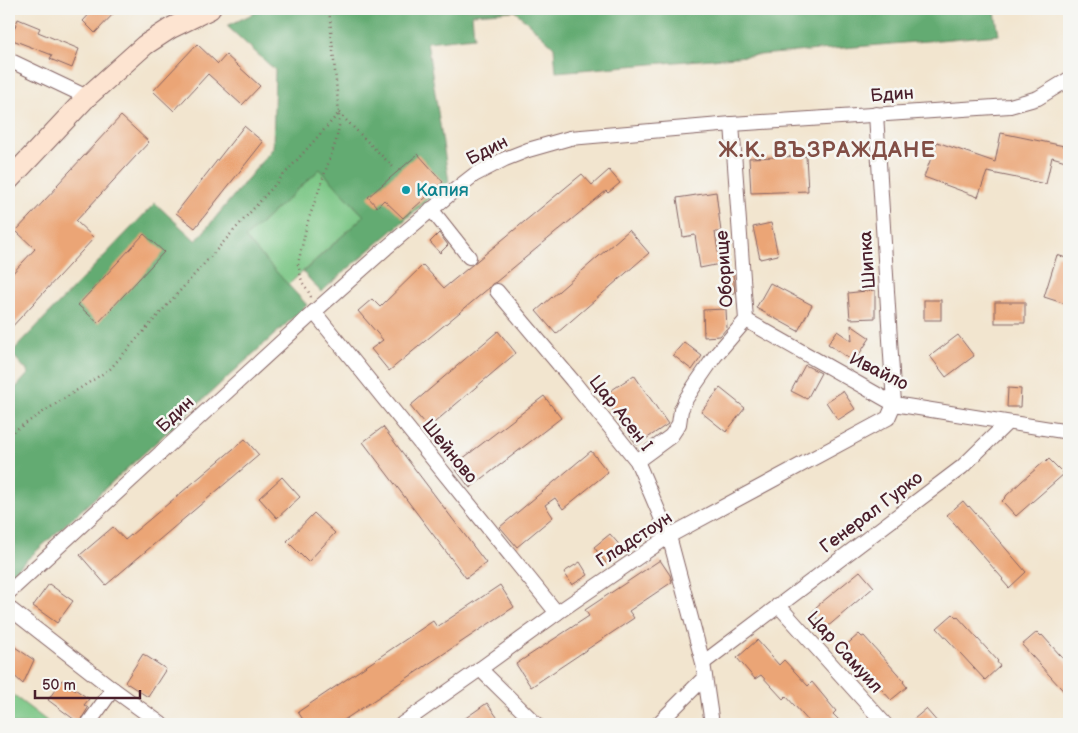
<svg xmlns="http://www.w3.org/2000/svg" width="1078" height="733" font-family="'Balsamiq Sans',sans-serif">
	<rect width="100%" height="100%" fill="#f6f6f2"/>
	<filter id="ink" filterUnits="userSpaceOnUse"><feTurbulence type="fractalNoise" baseFrequency=".02" numOctaves="2"/><feDisplacementMap in="SourceGraphic" scale="10" xChannelSelector="R" yChannelSelector="G"/><feConvolveMatrix kernelMatrix="1 2 1 2 8 2 1 2 1" color-interpolation-filters="sRGB"/></filter>
	<filter id="wash" filterUnits="userSpaceOnUse"><feTurbulence type="fractalNoise" baseFrequency=".0096" numOctaves="4" result="noise"/><feDisplacementMap in="SourceGraphic" scale="20" xChannelSelector="R" yChannelSelector="G"/><feGaussianBlur stdDeviation="1.12" result="paint"/><feColorMatrix in="noise" values="0 0 0 0 0 0 0 0 0 0 0 0 0 0 0 0 0 1.4 0 .05"/><feComposite in="paint" operator="in"/></filter>
	<g filter="url(#wash)">
		<rect width="100%" height="100%" fill="#f2e5cf"/>
		<g fill="#7ac685" stroke="#627258">
			<polygon points="320,169 364,216 288,285 245,238"/>
			<polygon points="9,692 47,721 45,724 9,724"/>
		</g>
		<polygon fill="#63ab72" stroke="#56654e" points="263,9 998,9 995,12 999,35 556,72 554,47 515,11 472,14 474,37 427,42 449,182 321,292 303,272 364,216 320,169 245,238 307,305 9,576 9,395 29,373 11,353 155,203 196,241 273,148 275,70 227,26"/>
		<g id="blocks">
			<g fill="#eba576">
				<polygon points="94,9 118,9 95,33 83,21"/>
				<polygon points="18,19 40,28 38,32 79,49 72,68 50,59 52,55 10,39"/>
				<polygon points="197,44 218,64 226,55 260,86 242,105 208,74 174,111 153,91"/>
				<polygon points="121,116 149,142 76,221 94,238 9,330 9,277 35,249 16,231 58,186 57,185"/>
				<polygon points="244,126 263,142 195,228 176,213"/>
				<polygon points="1001,133 1069,147 1069,162 1052,157 1046,184 987,172 978,197 924,177 937,142 995,162"/>
				<polygon points="418,154 443,182 403,218 384,200 377,207 368,197"/>
				<polygon points="806,156 808,191 751,193 749,158"/>
				<polygon points="609,170 620,183 608,193 606,191 496,282 492,284 489,288 389,371 371,349 383,340 358,311 372,299 380,307 423,265 444,288 582,174 592,185"/>
				<polygon points="716,192 721,232 715,232 720,264 700,268 695,235 683,237 677,198"/>
				<polygon points="771,223 778,255 760,259 753,227"/>
				<polygon points="629,230 649,253 556,334 536,311"/>
				<polygon points="439,233 448,245 440,253 430,242"/>
				<polygon points="144,234 164,252 98,323 78,305"/>
				<polygon points="1057,255 1069,259 1069,305 1044,297"/>
				<polygon points="733,273 735,293 721,293 720,274"/>
				<polygon points="770,283 812,305 798,331 756,308"/>
				<polygon points="875,290 875,318 850,319 848,293"/>
				<rect x="924" y="300" width="17" height="20"/>
				<rect x="995" y="302" width="30" height="21"/>
				<polygon points="726,309 727,328 720,336 704,337 703,310"/>
				<polygon points="851,325 870,338 854,362 828,344 837,331 852,341"/>
				<polygon points="498,331 516,353 428,428 410,406"/>
				<polygon points="958,335 974,356 946,377 930,356"/>
				<polygon points="684,342 702,356 692,370 673,355"/>
				<polygon points="805,365 821,373 807,399 791,391"/>
				<polygon points="634,375 668,424 637,445 603,396"/>
				<polygon points="720,388 745,408 726,432 701,412"/>
				<polygon points="1008,388 1021,389 1020,407 1007,407"/>
				<polygon points="843,391 855,409 838,420 826,402"/>
				<polygon points="544,396 561,418 470,488 453,466"/>
				<polygon points="383,427 486,563 466,578 363,442"/>
				<polygon points="245,439 259,455 106,585 80,555 113,527 125,540"/>
				<polygon points="591,451 608,472 563,509 555,498 545,505 553,517 517,547 500,527"/>
				<polygon points="1049,459 1064,474 1016,516 1002,501 1006,497 1006,496 1022,481 1045,461 1046,462"/>
				<polygon points="282,477 300,497 277,518 259,498"/>
				<polygon points="963,501 968,507 969,506 1026,572 1009,588 1002,580 1003,579 947,515"/>
				<polygon points="314,513 335,533 308,562 287,541"/>
				<polygon points="610,534 623,549 606,563 594,547"/>
				<polygon points="660,560 670,575 672,582 629,611 634,618 531,687 516,664 589,616 585,610"/>
				<polygon points="580,562 588,575 572,585 564,572"/>
				<polygon points="860,571 874,587 826,628 812,612 816,608 816,607"/>
				<polygon points="49,584 73,601 57,623 33,606"/>
				<polygon points="500,585 514,607 338,724 306,724 298,712 433,621 437,627"/>
				<polygon points="953,614 956,617 957,616 998,661 997,662 1000,666 985,680 937,628"/>
				<polygon points="1037,632 1041,636 1042,635 1069,665 1069,697 1022,645"/>
				<polygon points="859,634 862,637 864,636 904,681 903,682 907,687 891,700 844,647"/>
				<polygon points="757,640 779,665 784,660 808,686 812,682 836,711 833,714 843,724 811,724 786,696 783,699 761,675 755,679 737,658"/>
				<polygon points="9,643 34,660 23,684 9,671"/>
				<polygon points="143,654 166,669 148,697 125,682"/>
				<polygon points="62,680 89,699 84,705 88,708 79,723 48,700"/>
				<polygon points="487,703 502,724 457,724"/>
				<polygon points="926,709 939,724 908,724"/>
			</g>
		</g>
	</g>
	<g filter="url(#ink)">
		<use href="#blocks" fill-opacity="0" stroke="#856464" stroke-width="1"/>
		<g fill="none" stroke-linecap="round" stroke-linejoin="round">
			<g stroke="#856464" stroke-width="16">
				<g id="street">
					<polyline points="9,60 87,97"/>
					<polyline points="431,209 469,257"/>
					<polyline points="497,291 572,380 637,461 669,536 703,663 712,724"/>
					<polyline points="314,312 557,613"/>
					<polyline points="746,320 894,404 1069,432"/>
					<polyline points="637,461 671,436 679,424 681,410 686,399 695,385 715,356 746,320 732,124"/>
					<polyline points="9,592 314,312 386,248 456,189 474,175 505,159 528,150 570,138 732,124 1010,106 1038,98 1069,79"/>
					<polyline points="778,605 885,724"/>
					<polyline points="9,608 113,689 161,724"/>
					<polyline points="703,663 962,467 1007,423"/>
					<polyline points="480,669 536,724"/>
					<polyline points="88,724 113,689"/>
					<polyline points="402,724 480,669 557,613 669,536 888,418 894,404 876,114"/>
					<polyline points="658,724 705,677"/>
				</g>
			</g>
			<g stroke="#856464" stroke-width="22">
				<polyline id="secondary" points="9,180 87,97 145,45 171,28 210,9"/>
			</g>
			<g stroke="#856464" stroke-width="2.5" stroke-dasharray="1 4" stroke-linecap="butt">
				<polyline points="339,113 395,169"/>
				<polyline points="311,297 307,289 302,282 298,264 307,224 336,141 339,126 339,114"/>
				<polyline points="9,434 110,369 339,113 329,9"/>
			</g>
			<use href="#street" stroke="#fff" stroke-width="14"/>
			<use href="#secondary" stroke="#fde4d1" stroke-width="20"/>
		</g>
	</g>
	<circle fill="#0f9aa8" stroke="#f6f6f2" stroke-width="2" cx="406" cy="190" r="5"/>
	<g text-anchor="middle" stroke-width="5" stroke-linejoin="round" paint-order="stroke">
		<g font-size="18" fill="#4a1f2b" stroke="#f6f6f2">
			<text transform="translate(892 94) rotate(-4)" y="6">Бдин</text>
			<text transform="translate(487 150) rotate(-27)" y="6">Бдин</text>
			<text transform="translate(867 260) rotate(-94)" y="6">Шипка</text>
			<text transform="translate(724 269) rotate(-94)" y="6">Оборище</text>
			<text transform="translate(879 371) rotate(26)" y="6">Ивайло</text>
			<text transform="translate(621 413) rotate(52)" y="6">Цар Асен I</text>
			<text transform="translate(175 414) rotate(-43)" y="6">Бдин</text>
			<text transform="translate(450 451) rotate(51)" y="6">Шейново</text>
			<text transform="translate(871 512) rotate(-37)" y="6">Генерал Гурко</text>
			<text transform="translate(634 539) rotate(-33)" y="6">Гладстоун</text>
			<text transform="translate(845 652) rotate(48)" y="6">Цар Самуил</text>
		</g>
		<g font-size="18" fill="#0d838f" stroke="#f6f6f2" text-anchor="start">
			<text x="416" y="196">Капия</text>
		</g>
		<g font-size="22" font-weight="bold" letter-spacing="1" fill="#824e45" stroke="#f6f6f2">
			<text x="827" y="157">Ж.К. ВЪЗРАЖДАНЕ</text>
		</g>
	</g>
	<rect width="1078" height="733" fill="none" stroke="#f6f6f2" stroke-width="30"/>
	<path d="M35 690v8h105v-8" fill="none" stroke="#4a1f2b" stroke-width="2.5"/>
	<text x="42" y="690" font-size="15" fill="#4a1f2b" stroke="#f6f6f2" stroke-width="4" paint-order="stroke">50 m</text>
</svg>
